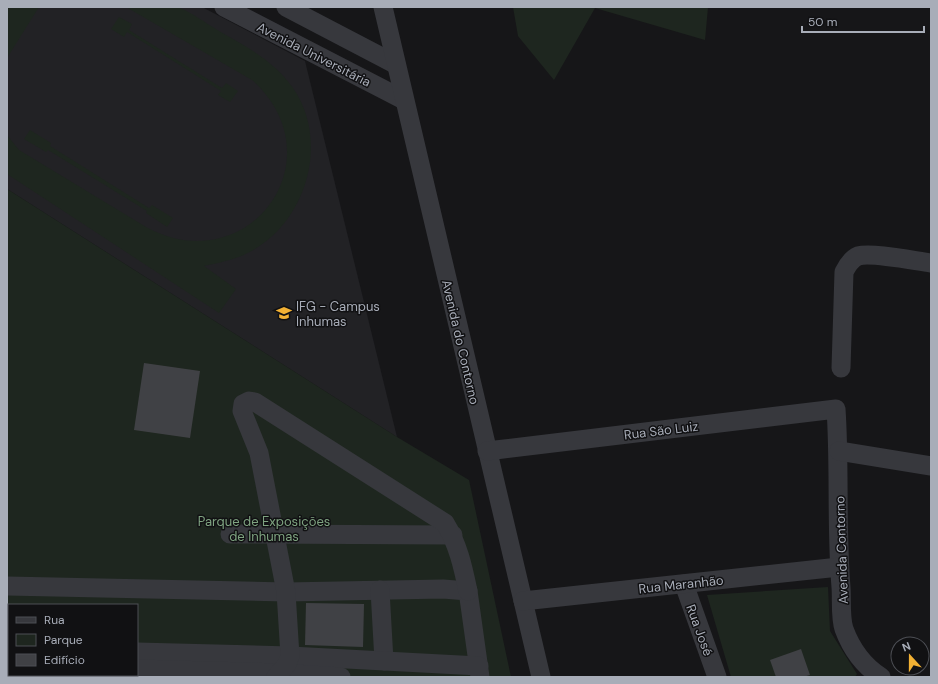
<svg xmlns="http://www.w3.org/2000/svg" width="938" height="684" font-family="'DM Sans',sans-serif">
	<rect width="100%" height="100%" fill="#161618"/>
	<polygon fill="#222225" points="7,7 202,7 305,61 397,437 7,189"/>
	<g fill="#1e261f" fill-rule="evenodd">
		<polygon points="7,7 39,7 7,58"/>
		<path d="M126 7C139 7 166 4 177 7 188 10 209 25 219 31 247 47 274 61 293 88 329 140 308 217 255 249 239 259 222 262 204 266L236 289 219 313 7 174V135L19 150 146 227C249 283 339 158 252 80Z"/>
		<polygon points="513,7 708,7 705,40 595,8 554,80 518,36"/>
		<polygon points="119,17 132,24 129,30 222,88 226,83 238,91 230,102 218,95 221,91 127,32 124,37 111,29"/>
		<polygon points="30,130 51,143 50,146 149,208 152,205 173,218 167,227 146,213 147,211 48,150 46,152 24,139"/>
		<path d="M7 189 397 437 469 480 511 677H7ZM9 605H137V675H9Z"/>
		<polygon points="828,587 830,631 857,674 855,677 731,677 707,595"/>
	</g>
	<g fill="#404145">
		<polygon points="144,363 200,371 190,438 134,430"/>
		<polygon points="306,603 364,604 363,647 305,645"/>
		<polygon points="801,649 810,675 803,677 776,677 770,660"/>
	</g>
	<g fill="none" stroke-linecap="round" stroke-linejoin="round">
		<g stroke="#37383d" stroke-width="19">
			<polyline points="224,7 404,100"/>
			<polyline points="286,7 395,64"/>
			<polyline points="383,7 541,677"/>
			<path d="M841 368 844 272C847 266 851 259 858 256 872 252 915 261 931 263"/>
			<path d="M487 451 836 409C840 468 836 528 841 587 842 600 840 617 844 629 851 648 864 666 881 677"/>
			<polyline points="839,451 931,466"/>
			<polyline points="230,534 453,535"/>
			<polyline points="684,584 717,677"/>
			<polyline points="7,586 286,592 443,589 468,591 480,677"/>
			<polyline points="380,590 384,661"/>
			<polyline points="523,601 839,567"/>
			<polyline points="7,650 9,650"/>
			<polyline points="137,652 290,656 479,666"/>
			<polyline points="7,665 9,665"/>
			<polyline points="137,669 280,673 341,677"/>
			<polyline points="40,677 40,675"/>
			<path d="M276 677 287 664 290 656 286 592 259 453 242 411 243 404 249 401 255 402 445 523C458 544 463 567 468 591"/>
		</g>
	</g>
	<defs>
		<g id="university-bare" transform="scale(1.2)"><path d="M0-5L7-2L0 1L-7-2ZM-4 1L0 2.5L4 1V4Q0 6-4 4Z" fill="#f2b134" stroke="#111113" stroke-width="2.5" paint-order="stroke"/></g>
	</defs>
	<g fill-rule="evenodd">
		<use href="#university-bare" x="284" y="313"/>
	</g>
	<g text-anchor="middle" stroke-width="3" stroke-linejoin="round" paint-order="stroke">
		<g font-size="13" fill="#a8adb8" stroke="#111113">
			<text transform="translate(314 54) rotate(27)" y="5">Avenida Universitária</text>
			<text transform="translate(461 342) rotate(77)" y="5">Avenida do Contorno</text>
			<text transform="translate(661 430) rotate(-7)" y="5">Rua São Luiz</text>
			<text transform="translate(841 550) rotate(-92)" y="5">Avenida Contorno</text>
			<text transform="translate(681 584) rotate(-6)" y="5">Rua Maranhão</text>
			<text transform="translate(700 630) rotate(70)" y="5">Rua José</text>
		</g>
		<g font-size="13" fill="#a8adb8" stroke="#111113" text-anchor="start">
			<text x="296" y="311">IFG - Campus<tspan x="296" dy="15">Inhumas</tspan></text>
		</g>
		<g font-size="13" fill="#7fa381" stroke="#111113">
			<text x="264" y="526">Parque de Exposições<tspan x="264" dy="15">de Inhumas</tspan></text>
		</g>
	</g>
	<rect width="938" height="684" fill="none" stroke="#a8adb8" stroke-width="16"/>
	<rect x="8" y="604" width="130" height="72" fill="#111113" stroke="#4d4f55"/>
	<rect x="16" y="617" width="20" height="6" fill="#37383d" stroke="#4d4f55"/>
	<text x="44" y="624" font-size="12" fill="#a8adb8">Rua</text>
	<rect x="16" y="634" width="20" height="12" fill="#1e261f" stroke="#4d4f55"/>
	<text x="44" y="644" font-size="12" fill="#a8adb8">Parque</text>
	<rect x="16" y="654" width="20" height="12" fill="#404145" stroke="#4d4f55"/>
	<text x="44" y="664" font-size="12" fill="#a8adb8">Edifício</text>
	<g transform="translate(910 656) rotate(339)"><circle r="19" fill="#111113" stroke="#4d4f55"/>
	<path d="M0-3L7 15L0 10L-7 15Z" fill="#f2b134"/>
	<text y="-6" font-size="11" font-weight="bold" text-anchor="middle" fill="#a8adb8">N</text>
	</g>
	<path d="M802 26v6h122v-6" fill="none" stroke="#a8adb8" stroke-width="2"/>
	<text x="808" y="26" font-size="12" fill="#a8adb8" stroke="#111113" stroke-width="3" paint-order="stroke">50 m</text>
</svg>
